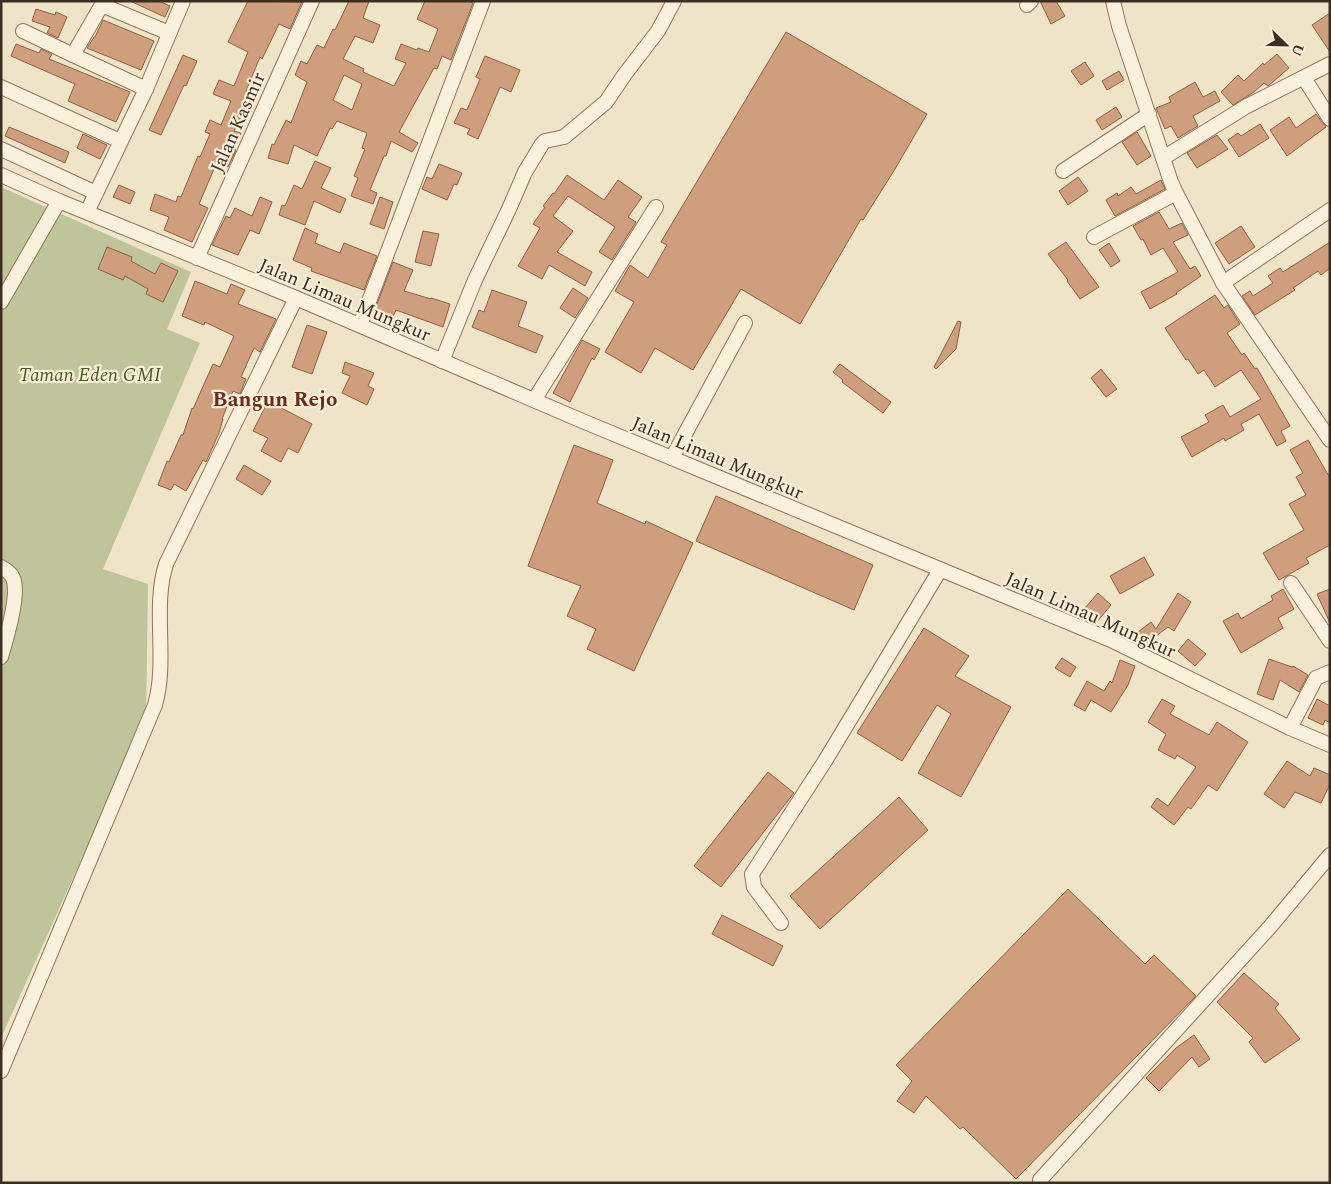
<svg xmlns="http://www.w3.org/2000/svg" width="1331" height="1184" font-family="Spectral,serif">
	<rect width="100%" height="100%" fill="#f0e4c8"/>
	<polygon fill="#bfc49a" points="1,187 191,272 167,329 200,343 103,569 148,584 146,716 1,1038"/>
	<g fill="#cf9f7d" stroke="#8d5f41" fill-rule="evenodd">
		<polygon points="130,1 159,1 170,6 165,17"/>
		<polygon points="248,1 302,2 290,29 279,24 262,59 260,57 246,91 252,94 234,131 241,133 234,150 236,150 228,167 217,162 199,204 208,208 192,242 164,230 169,217 150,210 155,194 176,202 178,196 181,197 198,156 200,157 210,134 205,132 210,120 221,125 231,101 213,94 219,80 234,86 248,52 228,42"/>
		<path d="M349 1H369L363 18 380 25 373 43 355 36 343 59 364 69 363 72 394 86 406 63 395 59 401 44 417 50 418 48 429 52 438 29 417 19 425 1H468L473 3 451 60 442 56 437 69 434 68 399 132 418 143 412 152 391 141 386 156H384L370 190 377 193 373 204 351 196 358 178 354 176 365 149 362 148 367 133 337 121 332 129 330 128 317 156 294 145 288 164 268 158 272 144 274 145 286 120 291 123 307 82 295 75 301 61 307 64 317 45 324 48 333 29 335 30ZM344 75 362 84 352 110 333 100Z"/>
		<polygon points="1040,1 1056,1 1065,16 1051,24"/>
		<polygon points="36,9 55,15 56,12 67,17 58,38 47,33 50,27 32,21"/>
		<polygon points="1330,13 1330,52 1312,25"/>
		<polygon points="103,20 154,41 141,70 87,48 94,37 95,37"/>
		<polygon points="786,32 927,114 895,169 863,220 861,219 800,324 741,289 693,370 655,348 641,373 605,352 634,302 615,291 630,265 648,278 667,245 661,242"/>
		<polygon points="16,44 39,53 41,49 52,54 49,59 130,92 116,122 68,101 75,84 11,56"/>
		<polygon points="1277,54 1289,68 1268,86 1264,83 1254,92 1233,105 1221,92 1238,75 1244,81 1263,63 1264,65"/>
		<polygon points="183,55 197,61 186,86 184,85 161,135 149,130"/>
		<polygon points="485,56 520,70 511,92 500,87 478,139 467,134 470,129 454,123 461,108 467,110 480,79 476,77"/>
		<polygon points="1085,62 1094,76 1081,85 1071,71"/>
		<polygon points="1119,71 1124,80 1107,90 1102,81"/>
		<polygon points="1195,82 1203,97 1215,91 1220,101 1193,116 1198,126 1178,138 1171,126 1165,129 1156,108 1171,102 1169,97"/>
		<polygon points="1116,107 1122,117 1102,130 1096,120"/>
		<polygon points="1316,114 1326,127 1287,156 1270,130 1289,117 1296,128"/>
		<polygon points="1260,124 1269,138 1239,157 1228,140 1238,133 1241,136"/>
		<polygon points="9,127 69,152 65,163 5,136"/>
		<polygon points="1137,132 1151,156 1137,165 1122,142"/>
		<polygon points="83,134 107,145 100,159 77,148"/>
		<polygon points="1217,135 1228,149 1197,168 1187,153"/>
		<polygon points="315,161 331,168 321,188 346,199 340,213 314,201 305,225 279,215 282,205 285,206 294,185 302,189"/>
		<polygon points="439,164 462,173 457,185 454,184 447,200 422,189 427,177 432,179"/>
		<polygon points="567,175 604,200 618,180 642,197 628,217 636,222 612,260 599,252 615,227 568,196 553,216 573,231 557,252 592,272 585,286 549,265 542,279 518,266 540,228 533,224 545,207 543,206 553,193 554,194"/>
		<polygon points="1078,177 1088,191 1068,205 1059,191"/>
		<polygon points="1161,180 1165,189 1115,216 1106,200 1117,193 1118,196 1131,187 1136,194"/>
		<polygon points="119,185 135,192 130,204 113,197"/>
		<polygon points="260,197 272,202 259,234 250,230 238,255 212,245 226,216 230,218 235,208 252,216"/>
		<polygon points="380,197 393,202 384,229 370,224"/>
		<polygon points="1159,212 1169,229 1182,223 1188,235 1173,242 1190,269 1195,266 1201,276 1176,293 1177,294 1150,309 1141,292 1178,272 1163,248 1151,255 1143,239 1141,240 1133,226"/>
		<polygon points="1241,226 1255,247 1229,264 1215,243"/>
		<polygon points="305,228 318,234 315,243 340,253 344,243 377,256 364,290 311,271 312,268 293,260"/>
		<polygon points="423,231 439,234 431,266 415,262"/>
		<polygon points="1066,242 1099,287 1080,299 1067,281 1068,280 1048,254"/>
		<polygon points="1330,242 1330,268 1321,275 1318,271 1293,288 1295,290 1255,315 1242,296 1250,291 1253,296 1273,283 1268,276 1280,268 1283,272"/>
		<polygon points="1109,243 1120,261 1111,267 1099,250"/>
		<polygon points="107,247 132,257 131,261 155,274 161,263 178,271 163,302 146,294 148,289 125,276 123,280 98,269"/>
		<polygon points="393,262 413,270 404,291 431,299 431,298 450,304 443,327 396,310 389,325 372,317"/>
		<polygon points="195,281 227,294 231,284 245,290 238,304 276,319 260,352 254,348 241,377 246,379 240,394 233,391 222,419 223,419 219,433 206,462 203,460 186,491 174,484 171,490 158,485 167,461 169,462 181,435 183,435 192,408 193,409 213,364 220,367 234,336 205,322 204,325 182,316"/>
		<polygon points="573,288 588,298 575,318 560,308"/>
		<polygon points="492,290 527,302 518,326 543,336 536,353 472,327 479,310 484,312"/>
		<polygon points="1215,295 1224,308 1228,305 1240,324 1227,333 1242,355 1244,353 1255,369 1257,368 1290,426 1281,431 1286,441 1277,446 1259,414 1241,424 1244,430 1225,441 1224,438 1192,457 1181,437 1209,422 1205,415 1223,405 1230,417 1261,399 1241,370 1215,387 1204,370 1198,374 1188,359 1186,360 1165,328"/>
		<polygon points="958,321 961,322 956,349 936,369 934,367"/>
		<polygon points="307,325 327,332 312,374 292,367"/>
		<polygon points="582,340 600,349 594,360 592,358 570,402 553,393"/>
		<polygon points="345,362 374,373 368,386 374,389 367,405 342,393 350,376 342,373"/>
		<polygon points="840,364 891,402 883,413 842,382 843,380 833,372"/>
		<polygon points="1101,369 1117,389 1106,397 1091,378"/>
		<polygon points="268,401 312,424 298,453 288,448 281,462 261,451 268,438 253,431"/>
		<polygon points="1308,440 1330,478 1330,545 1306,558 1309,563 1279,580 1263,553 1304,530 1289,504 1306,495 1296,477 1303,473 1290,450"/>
		<polygon points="574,445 613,460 597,503 645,524 646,521 693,543 634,671 587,649 596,629 567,616 581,586 528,566"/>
		<polygon points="244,465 271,481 262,495 236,479"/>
		<polygon points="716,496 873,565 854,610 696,541"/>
		<polygon points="1144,557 1154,575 1120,594 1110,576"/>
		<polygon points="1283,589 1294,609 1278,618 1283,628 1241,653 1223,621 1238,613 1241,619 1273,600 1271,596"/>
		<polygon points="1330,589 1330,623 1317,594"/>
		<polygon points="1098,593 1111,605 1095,624 1078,616"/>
		<polygon points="1178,593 1191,602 1174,631 1168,627 1143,646 1129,639 1151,622 1156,629"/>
		<polygon points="924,628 969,656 955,676 1011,707 961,797 918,773 951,714 937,705 902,761 857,733"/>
		<polygon points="1188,639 1206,654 1195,666 1178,651"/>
		<polygon points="1062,658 1076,667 1070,677 1055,668"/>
		<polygon points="1269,659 1292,667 1293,666 1308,675 1299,692 1280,680 1273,700 1257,694"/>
		<polygon points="1120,660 1135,666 1128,685 1111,712 1091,700 1085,711 1074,705 1087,681 1104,691 1110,681 1112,683"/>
		<polygon points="1162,699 1175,706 1170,714 1209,735 1217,722 1248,742 1217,791 1208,785 1191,809 1188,807 1174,825 1151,807 1157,798 1168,806 1196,767 1177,755 1175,759 1158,750 1166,734 1148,722"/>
		<polygon points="1317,699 1330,706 1330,723 1325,720 1323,725 1308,718"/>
		<polygon points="1287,761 1310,776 1314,768 1330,775 1330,784 1321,803 1295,792 1284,808 1264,794"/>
		<polygon points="768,772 794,793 721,887 694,866"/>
		<polygon points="899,797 928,830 820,929 790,896"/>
		<polygon points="1068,889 1145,964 1154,955 1196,996 1016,1179 963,1127 960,1129 926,1096 914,1113 897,1101 912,1081 896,1065"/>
		<polygon points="722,915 783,946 773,966 712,934"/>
		<polygon points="1244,973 1279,1004 1275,1008 1300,1039 1265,1063 1249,1042 1253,1038 1217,1002"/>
		<polygon points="1194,1035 1210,1059 1199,1067 1192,1057 1159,1091 1146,1078 1176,1048"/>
	</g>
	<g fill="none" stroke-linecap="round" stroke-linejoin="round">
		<g stroke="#8d765c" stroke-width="16">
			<g id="minor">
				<polyline points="104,1 73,55 146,89"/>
				<polyline points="1113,1 1119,26 1171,182 1176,193 1223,283 1330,440"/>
				<polyline points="102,5 169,33"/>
				<polyline points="1027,5 1031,1"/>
				<polyline points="23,31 73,55"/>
				<polyline points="1304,78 1330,119"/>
				<polyline points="1,87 120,141"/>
				<polyline points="1,149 96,193"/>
				<polyline points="1163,158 1247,106 1330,64"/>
				<polyline points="1063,171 1149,114"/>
				<polyline points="1,175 59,201 296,298 580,420 1111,640 1290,728 1330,745"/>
				<polyline points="87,212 146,89 183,1"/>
				<polyline points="1094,237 1176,193"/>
				<polyline points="197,258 312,1"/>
				<polyline points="1223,283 1330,210"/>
				<polyline points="1,302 59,201"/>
				<polyline points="360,325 483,1"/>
				<polyline points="442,361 475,280 509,209 525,172 542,144 545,141 564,137 606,102 625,74 658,31 674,1"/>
				<polyline points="534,400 656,207"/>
				<polyline points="672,458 745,323"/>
				<path d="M1 567C6 570 11 573 13 578 20 594 6 640 1 657"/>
				<polyline points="1291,583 1330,641"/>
				<polyline points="1290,728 1316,678 1330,672"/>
				<polyline points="781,923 754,887 752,874 825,761 940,570"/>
				<path d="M1 1071 155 705C168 660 152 608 166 564L296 298"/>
				<polyline points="1040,1180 1269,928 1330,855"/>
			</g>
		</g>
		<use href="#minor" stroke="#faf1dc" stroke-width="14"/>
	</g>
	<g text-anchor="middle" stroke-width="4.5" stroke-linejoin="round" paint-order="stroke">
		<g font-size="19" fill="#3d2e20" stroke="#f7eed8">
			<text transform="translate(237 122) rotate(-66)" y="7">Jalan Kasmir</text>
			<text transform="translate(345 299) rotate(23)" y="7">Jalan Limau Mungkur</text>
			<text transform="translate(718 457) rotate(23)" y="7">Jalan Limau Mungkur</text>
			<text transform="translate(1091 614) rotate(24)" y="7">Jalan Limau Mungkur</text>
		</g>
		<g font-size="19" font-style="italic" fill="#4d5a26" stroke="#f7eed8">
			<text x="90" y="381">Taman Eden GMI</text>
		</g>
		<g font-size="21" font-weight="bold" fill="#6b2e1e" stroke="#f7eed8">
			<text x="275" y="406">Bangun Rejo</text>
		</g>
	</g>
	<rect width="1331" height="1184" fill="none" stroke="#3d2e20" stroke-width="5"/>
	<g transform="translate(1286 45) rotate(113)" stroke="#f7eed8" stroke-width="4" paint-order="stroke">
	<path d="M0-4L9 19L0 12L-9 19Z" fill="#3d2e20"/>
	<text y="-8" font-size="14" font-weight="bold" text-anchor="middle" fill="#3d2e20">U</text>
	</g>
</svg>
